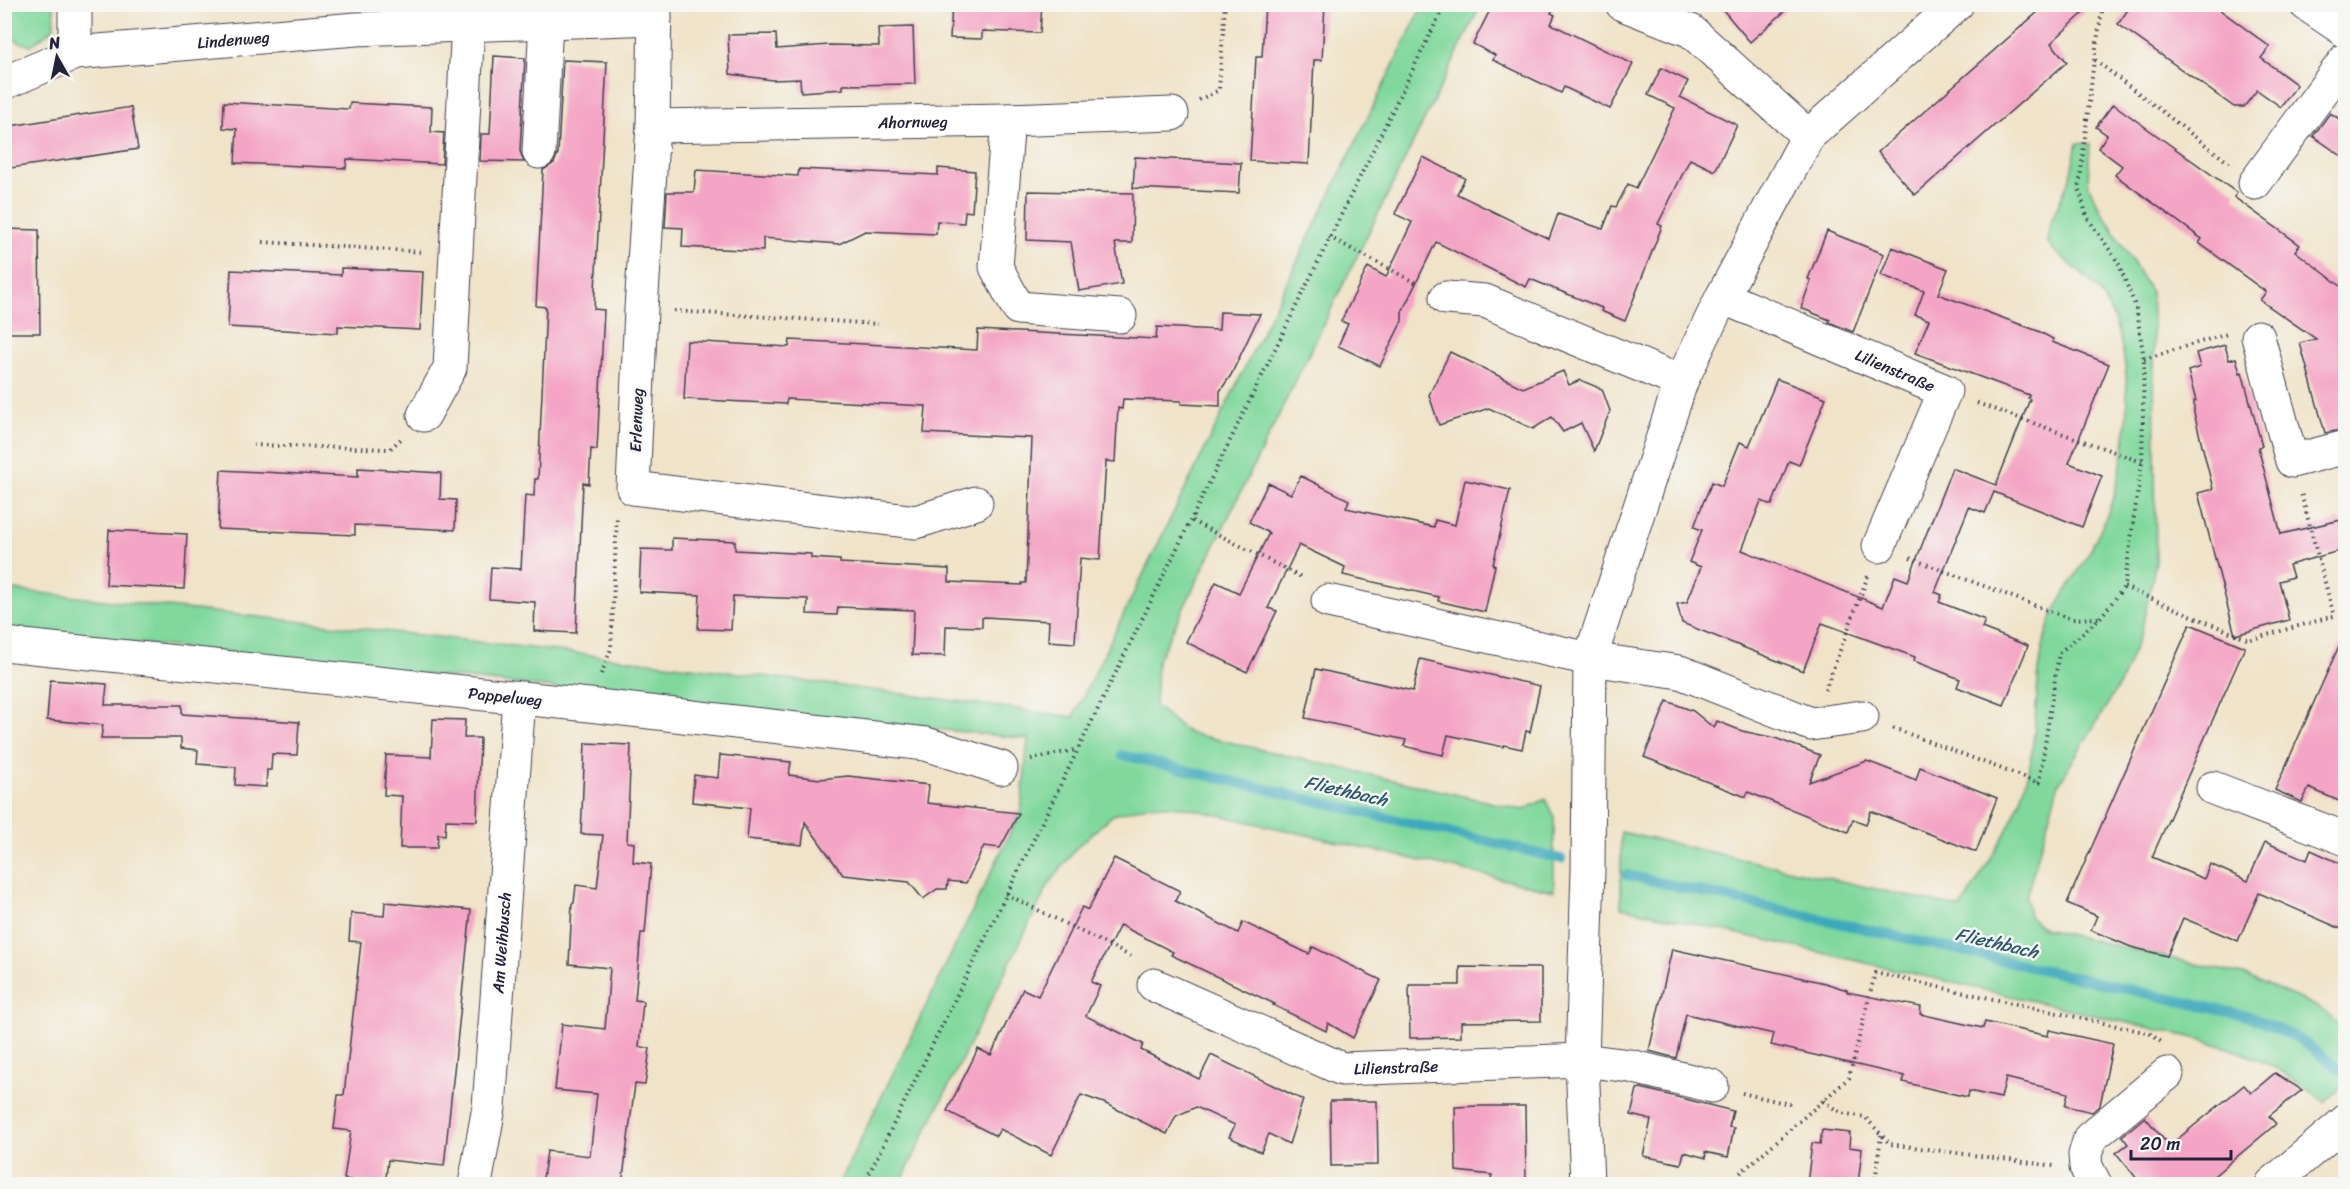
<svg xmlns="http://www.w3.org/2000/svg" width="2350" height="1189" font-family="Sriracha,sans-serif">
	<rect width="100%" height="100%" fill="#f6f6f2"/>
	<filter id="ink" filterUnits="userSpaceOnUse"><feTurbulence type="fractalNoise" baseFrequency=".0167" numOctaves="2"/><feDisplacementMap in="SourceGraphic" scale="12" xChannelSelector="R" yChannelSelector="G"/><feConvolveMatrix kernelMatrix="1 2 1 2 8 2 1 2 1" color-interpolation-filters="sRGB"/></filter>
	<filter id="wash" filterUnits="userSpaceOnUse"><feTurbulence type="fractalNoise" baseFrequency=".008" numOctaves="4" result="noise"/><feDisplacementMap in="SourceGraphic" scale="24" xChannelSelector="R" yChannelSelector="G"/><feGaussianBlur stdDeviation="1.35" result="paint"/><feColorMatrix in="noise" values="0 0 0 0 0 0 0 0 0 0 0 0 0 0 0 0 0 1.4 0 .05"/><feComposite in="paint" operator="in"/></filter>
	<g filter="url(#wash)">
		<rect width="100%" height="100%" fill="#f0e3c8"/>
		<g fill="#80d89c" stroke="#517d6c" stroke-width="1.5">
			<polygon points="4,5 54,5 54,28 30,46 5,36"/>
			<path d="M1423 5H1481L1157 662 1155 706 1189 733 1524 810 1545 799 1554 817V891L1183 807 1150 805 1113 815 1077 847 1049 884 900 1184H839L1021 811 1028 739 5 629V589C361 628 718 667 1073 717Z"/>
			<path d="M2077 143 2090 144 2088 183 2095 200 2151 292 2154 350 2156 562 2141 633 2120 684 2059 783 2026 897 2029 916 2045 929 2247 976 2316 1006 2345 1027V1084L2325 1102 2278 1069 2243 1053 2203 1040 1621 907V832L1961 908C1984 868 2018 821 2028 775 2039 727 2033 677 2047 631 2056 600 2078 575 2092 547 2097 535 2105 522 2109 510 2130 448 2138 355 2103 297 2089 275 2065 263 2048 244L2049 226 2070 178Z"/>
		</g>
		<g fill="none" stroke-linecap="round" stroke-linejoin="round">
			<g stroke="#3ca9bc" stroke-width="10">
				<polyline points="1122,755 1561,859"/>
				<polyline points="1627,875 2251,1017 2298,1038 2346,1074"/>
			</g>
		</g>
		<g id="blocks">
			<g fill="#f4a4c4">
				<polygon points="952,4 1042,4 1040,33 982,31 982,39 950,38"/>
				<polygon points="1265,4 1325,4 1322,60 1314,60 1309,164 1250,161 1256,57 1262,57"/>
				<polygon points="1493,4 1555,4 1551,13 1555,15 1551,24 1633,64 1610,109 1564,87 1561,93 1493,60 1495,55 1473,44"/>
				<polygon points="1718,4 1793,4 1750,42"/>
				<polygon points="2047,4 2093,4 2051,43 2067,62 1915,195 1878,152"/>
				<polygon points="2132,4 2212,4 2270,47 2261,58 2297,85 2281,107 2257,90 2244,107 2234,107 2118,24"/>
				<polygon points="913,27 915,84 843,85 843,89 801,92 800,79 772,80 730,74 728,35 776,34 777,49 829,45 879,46 878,28"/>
				<polygon points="494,56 525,58 520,151 524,162 480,161 481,134 490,134"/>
				<polygon points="563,60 607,62 594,309 604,310 597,450 591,449 589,484 583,483 576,633 534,631 535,602 489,599 491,567 521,569 525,495 534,496 535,479 538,479 546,307 536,306 543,170 554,163 558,153"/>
				<polygon points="1661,68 1688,81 1680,97 1737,125 1715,171 1690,159 1658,224 1662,226 1625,321 1601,311 1602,308 1530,279 1526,287 1436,242 1402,312 1402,321 1380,366 1338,346 1348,324 1341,321 1368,267 1386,277 1412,222 1395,214 1423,157 1465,178 1457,194 1549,239 1558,214 1603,229 1612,206 1616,207 1628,184 1636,188 1675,108 1648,95"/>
				<polygon points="224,102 349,109 350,103 432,107 431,132 444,133 442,164 347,159 346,168 235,163 237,129 223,128"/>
				<polygon points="2113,104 2237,193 2234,197 2300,245 2295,251 2346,290 2346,429 2325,433 2300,343 2316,339 2260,300 2266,292 2199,243 2202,239 2115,175 2122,166 2098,148 2107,135 2096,127"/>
				<polygon points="131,107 138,149 4,169 4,127"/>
				<polygon points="2330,113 2346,123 2346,159 2313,136"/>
				<polygon points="1135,157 1241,163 1239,193 1133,188"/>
				<polygon points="938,168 975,171 972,212 965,211 964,223 937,221 936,234 865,231 839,244 763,238 763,251 682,247 683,228 665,227 667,192 694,192 696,170 798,176 799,169 938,175"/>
				<polygon points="1028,191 1133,193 1132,243 1115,243 1122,284 1079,291 1071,242 1027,240"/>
				<polygon points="4,229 39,230 40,333 4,333"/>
				<polygon points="1827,231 1884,254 1853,332 1829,322 1830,320 1801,308 1811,280 1808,279"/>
				<polygon points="1892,247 1948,269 1938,294 2038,331 2053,339 2052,342 2109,364 2069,463 2102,476 2082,527 1994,492 1985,513 1969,507 1935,592 1942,595 1939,602 1985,620 1982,628 2028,646 2004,705 1957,687 1960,679 1914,661 1915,657 1822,623 1803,671 1682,623 1677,604 1687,602 1701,567 1689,562 1702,530 1694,527 1703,503 1712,482 1722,486 1740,442 1749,446 1777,379 1826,398 1799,465 1789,461 1772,505 1761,501 1742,550 1883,607 1895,576 1908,581 1952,468 1996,485 2030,399 2028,398 2029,395 1915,353 1929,320 1915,315 1924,291 1881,275"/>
				<polygon points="341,268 423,272 420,330 338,326 338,333 228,327 231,270 341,275"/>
				<polygon points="1220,312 1260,314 1231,375 1220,391 1220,406 1181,404 1181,401 1123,399 1122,409 1118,408 1115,462 1106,461 1100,560 1080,558 1075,643 1048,641 1049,621 985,617 982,618 982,627 946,626 945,656 912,655 914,610 838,607 837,615 807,614 808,599 733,596 731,630 698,629 700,595 639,592 641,549 672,550 672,538 735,541 735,550 811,554 811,558 840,560 840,563 949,569 949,582 1022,585 1022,583 1026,583 1032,438 924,433 926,406 787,399 786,404 684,399 687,341 789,347 790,340 977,350 978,330 1156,339 1157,327 1219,330"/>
				<polygon points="2225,345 2229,360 2236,358 2240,373 2242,372 2262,446 2258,447 2281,534 2341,520 2346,535 2346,549 2289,565 2293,577 2279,581 2289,620 2235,635 2198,493 2213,489 2194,413 2194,401 2196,401 2188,371 2200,367 2196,353"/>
				<polygon points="1450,352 1523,388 1563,371 1569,385 1580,380 1602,389 1610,411 1594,451 1581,423 1563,432 1552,417 1533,429 1489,408 1439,425 1429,395"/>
				<polygon points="358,468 441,473 440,499 456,500 455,530 355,525 355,535 218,529 221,470 358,477"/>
				<polygon points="1301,476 1349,500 1346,508 1434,527 1435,520 1455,525 1465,480 1510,490 1493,565 1495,565 1485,612 1438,601 1439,597 1343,575 1345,567 1299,545 1268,608 1277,611 1247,672 1186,642 1216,582 1239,593 1269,533 1249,522 1268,483 1291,494"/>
				<polygon points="109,530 187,534 184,589 106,585"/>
				<polygon points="2190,624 2245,647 2152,857 2204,879 2210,864 2248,881 2265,842 2307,860 2311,850 2346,866 2346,931 2259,893 2238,941 2183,918 2167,956 2131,947 2091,930 2097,916 2067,903"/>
				<polygon points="2346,630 2346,804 2309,788 2302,802 2275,790"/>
				<polygon points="1420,659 1540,686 1530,732 1526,731 1522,749 1504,745 1503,747 1448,735 1443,755 1404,746 1406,740 1305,718 1316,669 1413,691"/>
				<polygon points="50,680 107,684 105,705 182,705 182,714 299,722 297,755 272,754 271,770 267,770 266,787 235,785 236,767 197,764 198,750 181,748 181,738 101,738 103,725 47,720"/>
				<polygon points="1667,701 1693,711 1714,728 1717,721 1742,731 1775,738 1820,755 1809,782 1867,761 1916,780 1920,767 1997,798 1976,852 1871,811 1866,824 1853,819 1848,832 1748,792 1746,797 1644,757"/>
				<polygon points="433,719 465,720 464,738 480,738 477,821 446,820 445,835 438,834 437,848 400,848 402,796 384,795 386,755 431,757"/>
				<polygon points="585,743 631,745 627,842 634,843 633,862 651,864 645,933 641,933 635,1000 643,1001 639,1047 650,1048 645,1085 635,1084 622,1185 542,1185 547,1151 590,1156 597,1094 555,1090 562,1024 605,1029 610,968 569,964 572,904 574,903 576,885 597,888 603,835 581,834"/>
				<polygon points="720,755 791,762 789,775 820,779 848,776 929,785 927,803 1019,813 1000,848 984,846 966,883 948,881 947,889 937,889 923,899 909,882 843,875 805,822 802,845 747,839 750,808 692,802 694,775 718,778"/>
				<polygon points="1114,858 1180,891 1175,901 1238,933 1243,922 1309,954 1313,947 1381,980 1353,1038 1328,1023 1326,1031 1273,1005 1275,1004 1171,955 1173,952 1120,925 1091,982 1100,986 1086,1016 1143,1044 1141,1050 1199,1079 1211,1055 1303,1100 1289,1144 1269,1134 1261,1152 1229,1137 1235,1125 1196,1107 1176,1116 1167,1134 1104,1103 1081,1095 1051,1155 1000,1129 996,1136 947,1111 978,1049 991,1055 1023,989 1038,996 1082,907 1088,910"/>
				<polygon points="385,902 471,910 444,1166 388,1160 385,1185 379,1185 344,1179 351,1131 334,1129 338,1095 344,1095 361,942 349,941 351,913 384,916"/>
				<polygon points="1672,949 1825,983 1847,990 1847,992 1921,1007 1920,1014 1951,1021 1983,1028 1985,1022 2048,1036 2049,1030 2113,1044 2100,1105 2092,1112 2065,1106 2068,1093 2006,1078 2001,1098 1969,1091 1968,1097 1936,1090 1903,1082 1905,1076 1771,1045 1774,1034 1686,1014 1676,1058 1649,1051"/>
				<polygon points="1460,967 1541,968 1541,1021 1461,1022 1461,1037 1410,1038 1409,985 1460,985"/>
				<polygon points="2275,1073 2302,1090 2269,1116 2276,1124 2203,1185 2142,1185 2116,1153 2128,1144 2122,1136 2145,1117 2169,1146 2244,1085 2251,1093"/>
				<polygon points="1641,1088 1733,1111 1729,1127 1734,1128 1728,1157 1705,1152 1706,1158 1684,1152 1681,1164 1643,1156 1651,1120 1631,1115 1637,1089"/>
				<polygon points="1330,1101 1377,1101 1378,1165 1331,1166"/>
				<polygon points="1480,1106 1525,1106 1526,1185 1490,1185 1492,1175 1456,1171 1455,1107"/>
				<polygon points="1822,1130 1850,1133 1849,1147 1862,1149 1858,1185 1807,1185 1812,1143 1820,1144"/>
			</g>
		</g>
	</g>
	<g filter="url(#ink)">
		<use href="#blocks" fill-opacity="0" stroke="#413f50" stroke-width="1.5"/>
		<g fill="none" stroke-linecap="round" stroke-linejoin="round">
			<g stroke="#413f50" stroke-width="35">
				<g id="minor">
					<polyline points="655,4 653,126 641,309 633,488 916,522 976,503"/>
					<polyline points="1622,4 1691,31 1808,136"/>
					<polyline points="2306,4 2346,31"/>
					<polyline points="75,53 75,4"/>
					<path id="s1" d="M4 83 75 53 356 29 655 18"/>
					<polyline points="1008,120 996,267 1018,308 1120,316"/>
					<path id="s2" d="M653 126 1008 120 1172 114"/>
					<polyline points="539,152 546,22"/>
					<polyline points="2255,183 2346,59"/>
					<path id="s3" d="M1722 297 1945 391 1879 546"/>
					<polyline points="1446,298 1485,301 1681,382"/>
					<polyline points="2258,337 2292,461 2346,447"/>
					<polyline points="424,415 450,368 468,23"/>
					<polyline points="1328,601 1590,659 1680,672 1811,724 1862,717"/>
					<path id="s4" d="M4 644 589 705 926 744 1001 768"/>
					<polyline points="2213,788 2346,839"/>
					<path id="s5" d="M1154 985 1342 1069 1582 1060 1630 1066 1712 1086"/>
					<path id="s6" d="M475 1184 489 1107 519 699"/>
					<polyline points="1587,1184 1582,1060 1588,870 1590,659 1681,382 1722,297 1808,136 1957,4"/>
					<polyline points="2095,1184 2086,1167 2085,1155 2090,1138 2167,1074"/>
					<polyline points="2272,1184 2346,1121"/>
				</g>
			</g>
			<g stroke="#413f50" stroke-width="4" stroke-dasharray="1.5 4.5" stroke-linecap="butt">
				<polyline points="2095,60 2229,163"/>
				<polyline points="1199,100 1219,90 1225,4"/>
				<polyline points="1329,237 1416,283"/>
				<polyline points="263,242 424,252"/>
				<polyline points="674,311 878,324"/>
				<polyline points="2144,359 2227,334"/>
				<polyline points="1977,403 2142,462"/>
				<polyline points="253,445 390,449 401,439"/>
				<polyline points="1192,521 1303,578"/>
				<polyline points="1910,558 2071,619 2100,618"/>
				<polyline points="2124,587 2249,640 2334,616 2301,493"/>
				<polyline points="601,674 611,649 617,516"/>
				<polyline points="1825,690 1868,576"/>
				<polyline points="1893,728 2039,783 2059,653 2100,618 2124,587 2142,462 2144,359 2136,308 2118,262 2087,217 2079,188 2094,60 2103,4"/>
				<polyline points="1031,759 1076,750"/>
				<polyline points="1006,894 1130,956 1133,960"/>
				<polyline points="1742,1093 1789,1104 1791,1107"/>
				<polyline points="1823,1101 1841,1113 1865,1117 1890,1144 2054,1166"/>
				<polyline points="864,1184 1445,4"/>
				<polyline points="1737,1184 1738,1175 1849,1078 1875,973 2149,1033 2161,1042"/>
				<polyline points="1875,1184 1881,1135"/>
			</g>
			<use href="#minor" stroke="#fff" stroke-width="33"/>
		</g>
	</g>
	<g text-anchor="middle" stroke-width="5" stroke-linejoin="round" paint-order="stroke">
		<g font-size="16" fill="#22223b" stroke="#f6f6f2">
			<text dy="6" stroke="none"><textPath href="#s1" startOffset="236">Lindenweg</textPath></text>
			<text dy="6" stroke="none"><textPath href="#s2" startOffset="260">Ahornweg</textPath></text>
			<text dy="6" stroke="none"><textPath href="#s3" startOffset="188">Lilienstraße</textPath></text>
			<text transform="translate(636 420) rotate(-88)" y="6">Erlenweg</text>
			<text dy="6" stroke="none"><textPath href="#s4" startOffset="504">Pappelweg</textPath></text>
			<text dy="6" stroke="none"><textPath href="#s6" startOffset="243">Am Weihbusch</textPath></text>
			<text dy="6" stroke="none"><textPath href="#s5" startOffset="260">Lilienstraße</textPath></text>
		</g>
		<g font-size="18" font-style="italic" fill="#2c586f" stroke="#f6f6f2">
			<text transform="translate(1346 791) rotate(13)" y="6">Fliethbach</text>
			<text transform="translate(1997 943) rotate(13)" y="6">Fliethbach</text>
		</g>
	</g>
	<rect width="2350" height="1189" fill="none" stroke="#f6f6f2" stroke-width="24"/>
	<g transform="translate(57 57) rotate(351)" stroke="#f6f6f2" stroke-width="4.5" paint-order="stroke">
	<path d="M0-4.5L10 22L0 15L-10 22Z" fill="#22223b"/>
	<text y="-9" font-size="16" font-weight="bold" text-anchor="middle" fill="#22223b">N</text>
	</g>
	<path d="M2131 1150v9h100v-9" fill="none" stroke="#22223b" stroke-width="3"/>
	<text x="2140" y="1150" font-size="18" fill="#22223b" stroke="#f6f6f2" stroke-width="4.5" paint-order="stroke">20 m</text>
</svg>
